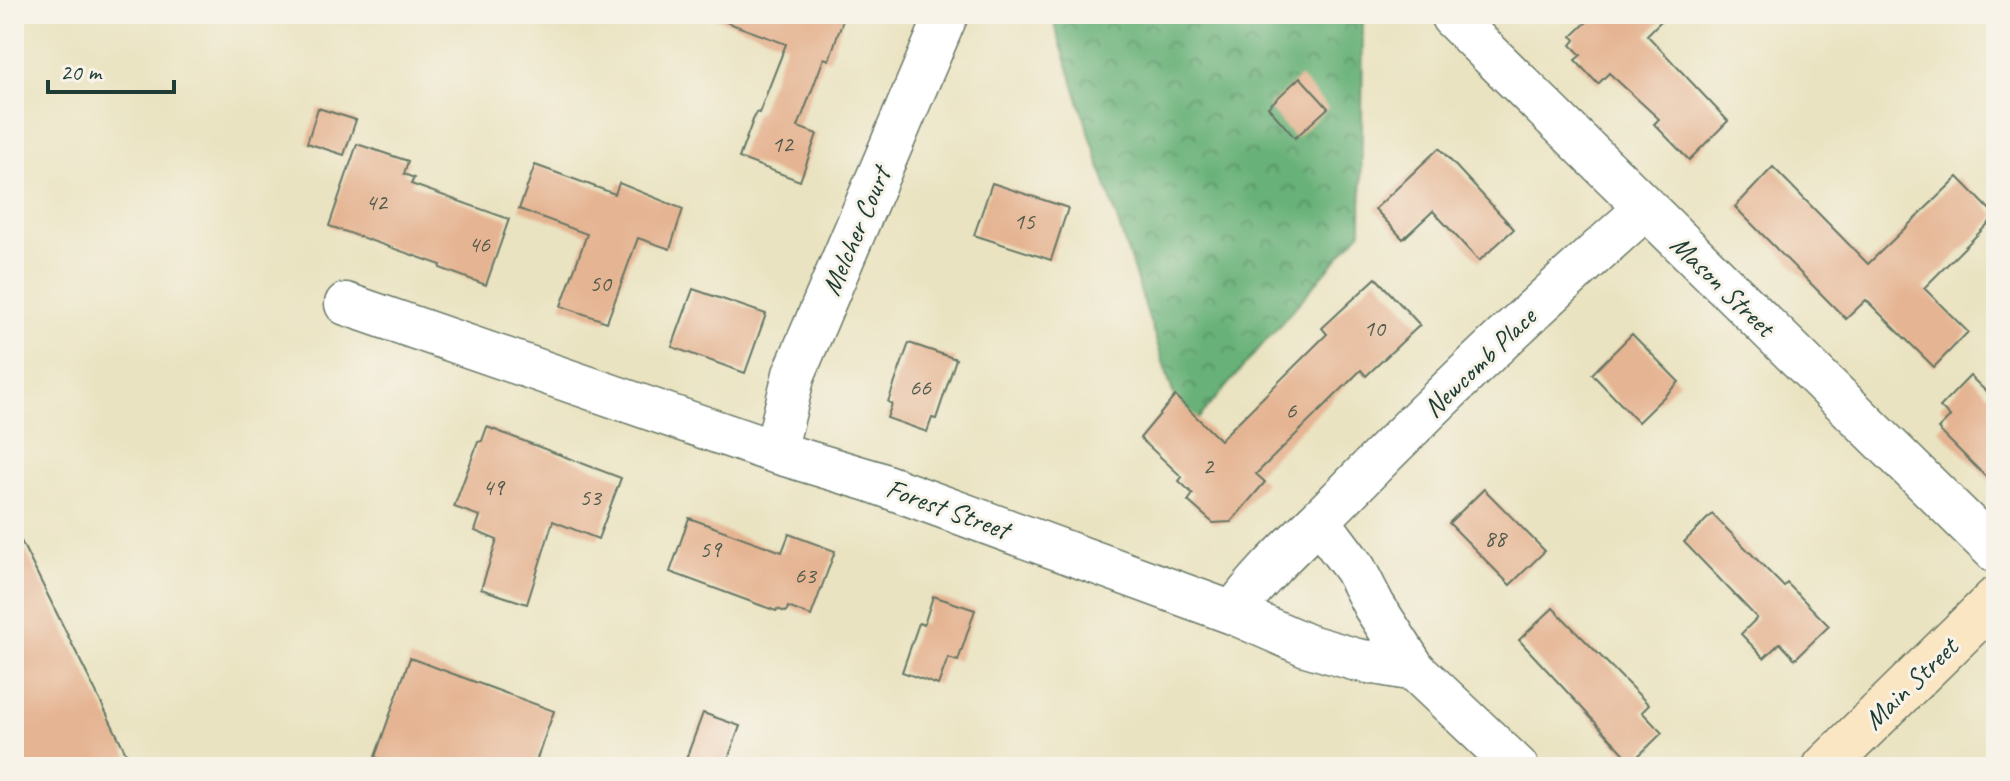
<svg xmlns="http://www.w3.org/2000/svg" width="2010" height="781" font-family="Caveat,sans-serif">
	<defs>
		<pattern id="forest-crowns" width="20" height="18" patternUnits="userSpaceOnUse" patternTransform="scale(2)"><rect width="20" height="18" fill="#67b178"/><path d="M2 6a3 3 0 1 1 6 0M12 15a3 3 0 1 1 6 0" fill="none" stroke="#549163"/></pattern>
	</defs>
	<rect width="100%" height="100%" fill="#f7f3e8"/>
	<filter id="ink" filterUnits="userSpaceOnUse"><feTurbulence type="fractalNoise" baseFrequency=".0125" numOctaves="2"/><feDisplacementMap in="SourceGraphic" scale="16" xChannelSelector="R" yChannelSelector="G"/><feConvolveMatrix kernelMatrix="1 2 1 2 8 2 1 2 1" color-interpolation-filters="sRGB"/></filter>
	<filter id="wash" filterUnits="userSpaceOnUse"><feTurbulence type="fractalNoise" baseFrequency=".006" numOctaves="4" result="noise"/><feDisplacementMap in="SourceGraphic" scale="32" xChannelSelector="R" yChannelSelector="G"/><feGaussianBlur stdDeviation="1.8" result="paint"/><feColorMatrix in="noise" values="0 0 0 0 0 0 0 0 0 0 0 0 0 0 0 0 0 1.4 0 .05"/><feComposite in="paint" operator="in"/></filter>
	<g filter="url(#wash)">
		<rect width="100%" height="100%" fill="#eae3c1"/>
		<polygon fill="url(#forest-crowns)" stroke="#437756" stroke-width="2" points="1051,14 1363,14 1361,231 1186,433"/>
		<g id="blocks">
			<g fill="#e5b492">
				<polygon points="715,14 845,14 829,60 824,58 798,127 817,134 800,181 739,158 756,112 759,113 786,44 715,18"/>
				<polygon points="1595,14 1668,14 1647,35 1728,121 1689,160 1654,124 1659,119 1609,73 1598,84 1575,60 1581,55 1571,45 1575,40 1572,36"/>
				<polygon points="1300,77 1328,108 1295,138 1268,107"/>
				<polygon points="318,108 356,120 344,155 307,143"/>
				<polygon points="357,144 408,161 404,174 414,178 411,184 509,219 486,285 440,268 441,265 329,226"/>
				<polygon points="1439,148 1514,229 1479,261 1433,211 1403,239 1375,209"/>
				<polygon points="535,165 615,194 619,183 683,209 670,249 638,238 607,322 561,306 587,234 519,209"/>
				<polygon points="1773,167 1868,264 1958,177 1996,216 1924,288 1968,332 1934,367 1866,300 1846,319 1735,207"/>
				<polygon points="992,183 1068,208 1051,260 974,235"/>
				<polygon points="1376,278 1420,325 1366,376 1361,370 1256,474 1265,482 1231,522 1213,523 1188,501 1193,494 1179,481 1182,477 1140,438 1175,396 1220,440 1327,334 1322,328"/>
				<polygon points="693,289 766,314 745,373 672,347"/>
				<polygon points="1632,334 1679,382 1638,422 1592,374"/>
				<polygon points="909,343 956,359 936,419 932,418 927,432 887,418 892,404 888,402"/>
				<polygon points="1970,376 1996,401 1996,487 1938,429 1950,417 1940,407"/>
				<polygon points="487,427 621,478 598,539 553,521 527,604 481,589 497,540 475,531 480,516 454,507 478,442 482,441"/>
				<polygon points="1484,489 1545,551 1510,585 1449,523"/>
				<polygon points="1712,514 1784,587 1787,583 1829,626 1795,659 1780,643 1764,658 1741,634 1757,618 1684,542"/>
				<polygon points="689,518 782,552 789,534 835,551 811,616 788,607 786,612 777,609 776,611 670,572"/>
				<polygon points="14,527 133,767 14,767"/>
				<polygon points="933,596 975,610 958,661 948,658 938,685 902,672 919,623 924,625"/>
				<polygon points="1553,608 1649,705 1642,712 1662,733 1632,762 1519,640"/>
				<polygon points="410,658 554,711 534,767 404,767 375,757"/>
				<polygon points="703,713 740,726 725,767 683,767"/>
			</g>
		</g>
	</g>
	<g filter="url(#ink)">
		<use href="#blocks" fill-opacity="0" stroke="#667765" stroke-width="2"/>
		<g fill="none" stroke-linecap="round" stroke-linejoin="round">
			<g stroke="#667765" stroke-width="45">
				<g id="street">
					<polyline points="1452,17 1996,552"/>
					<polyline points="346,304 775,452 872,481 1233,613 1306,645 1357,660 1415,670 1517,767"/>
					<polyline points="775,452 794,374 947,14"/>
					<polyline points="1319,521 1355,569 1374,606 1415,670"/>
					<path d="M1233 613C1265 568 1307 533 1345 494 1441 395 1542 300 1645 209"/>
				</g>
			</g>
			<g stroke="#667765" stroke-width="47">
				<polyline id="secondary" points="1825,767 1996,599"/>
			</g>
			<use href="#street" stroke="#fff" stroke-width="42"/>
			<use href="#secondary" stroke="#fbe6c3" stroke-width="44"/>
		</g>
	</g>
	<g text-anchor="middle" stroke-width="6" stroke-linejoin="round" paint-order="stroke">
		<g font-size="24" fill="#505b4c">
			<text x="782" y="152">12</text>
			<text x="376" y="210">42</text>
			<text x="1024" y="229">15</text>
			<text x="479" y="252">46</text>
			<text x="600" y="291">50</text>
			<text x="1374" y="336">10</text>
			<text x="920" y="395">66</text>
			<text x="1291" y="418">6</text>
			<text x="1208" y="474">2</text>
			<text x="493" y="495">49</text>
			<text x="590" y="505">53</text>
			<text x="1495" y="546">88</text>
			<text x="710" y="557">59</text>
			<text x="805" y="583">63</text>
		</g>
		<g font-size="28" fill="#1f3d34" stroke="#f7f3e8">
			<text transform="translate(855 231) rotate(-67)" y="10">Melcher Court</text>
			<text transform="translate(1723 285) rotate(44)" y="10">Mason Street</text>
			<text transform="translate(1479 362) rotate(-44)" y="10">Newcomb Place</text>
			<text transform="translate(948 508) rotate(20)" y="10">Forest Street</text>
			<text transform="translate(1910 683) rotate(-44)" y="10">Main Street</text>
		</g>
	</g>
	<rect width="2010" height="781" fill="none" stroke="#f7f3e8" stroke-width="48"/>
	<path d="M48 80v12h126v-12" fill="none" stroke="#1f3d34" stroke-width="4"/>
	<text x="60" y="80" font-size="24" fill="#1f3d34" stroke="#f7f3e8" stroke-width="6" paint-order="stroke">20 m</text>
</svg>
